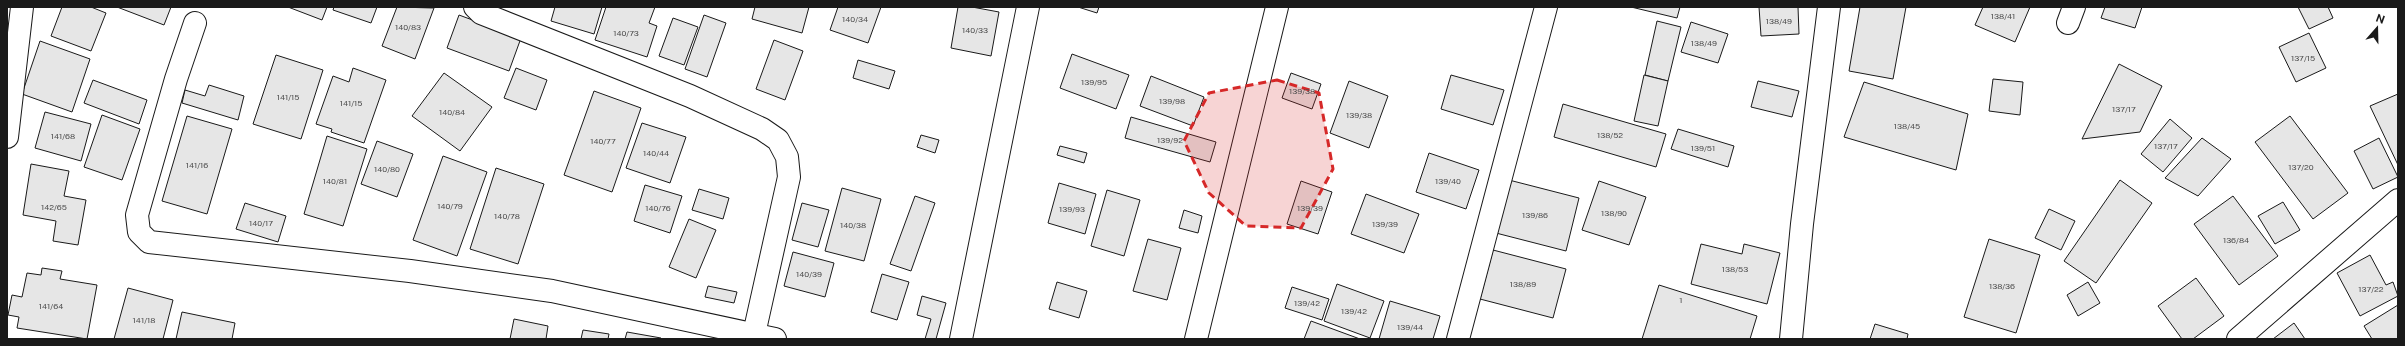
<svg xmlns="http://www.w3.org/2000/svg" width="2405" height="346" font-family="'Public Sans',sans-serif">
	<rect width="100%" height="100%" fill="#fff"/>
	<g fill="#e6e6e6" stroke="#1a1a1a">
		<polygon points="62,7 91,7 106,13 91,51 51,36"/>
		<polygon points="117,7 171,7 164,25"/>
		<polygon points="288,7 327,7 322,20"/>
		<polygon points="334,7 377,7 371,23 333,10"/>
		<polygon points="397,7 434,8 415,59 382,46"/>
		<polygon points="555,7 602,7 594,34 551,21"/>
		<polygon points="606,7 655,7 649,23 657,26 647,57 595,40"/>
		<polygon points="755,7 809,7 802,33 752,19"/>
		<polygon points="838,7 881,7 868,43 830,30"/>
		<polygon points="958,7 972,7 999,12 991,56 951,48"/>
		<polygon points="1078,7 1099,7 1097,13"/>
		<polygon points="1631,7 1680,7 1677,18"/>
		<polygon points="1759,7 1798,7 1799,34 1761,36"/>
		<polygon points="1860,7 1906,7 1893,79 1849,71"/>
		<polygon points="1983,7 2030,7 2015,42 1975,25"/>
		<polygon points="2105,7 2142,7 2135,28 2101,18"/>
		<polygon points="2298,7 2328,7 2333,18 2309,29"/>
		<polygon points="459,15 521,38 509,71 447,48"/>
		<polygon points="704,15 726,23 707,77 685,69"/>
		<polygon points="673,18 698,27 684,65 659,56"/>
		<polygon points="1657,21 1681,27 1668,81 1645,75"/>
		<polygon points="1691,22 1728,34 1718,63 1681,52"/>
		<polygon points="2309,33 2326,68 2296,82 2279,47"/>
		<polygon points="774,40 803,51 785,100 756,89"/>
		<polygon points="40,41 90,59 72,112 22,94"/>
		<polygon points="1072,54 1129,75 1116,109 1060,88"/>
		<polygon points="276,55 323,70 301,139 253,124"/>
		<polygon points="858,60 895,71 889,89 853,78"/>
		<polygon points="2119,64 2162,86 2140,132 2082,139"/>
		<polygon points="353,68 386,80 364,143 331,132 332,129 316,124 333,76 349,82"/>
		<polygon points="516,68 547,80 536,110 504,98"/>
		<polygon points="444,73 492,107 460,151 412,116"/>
		<polygon points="1291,73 1321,84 1312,109 1282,98"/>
		<polygon points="1451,75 1504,90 1493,125 1441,109"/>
		<polygon points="1644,75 1668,81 1658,126 1634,121"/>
		<polygon points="1151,76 1204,97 1193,126 1140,106"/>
		<polygon points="1993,79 2023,82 2020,115 1989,111"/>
		<polygon points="93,80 147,100 139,124 84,103"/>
		<polygon points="1349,81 1388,96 1369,148 1330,133"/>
		<polygon points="1758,81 1799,91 1792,117 1751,107"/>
		<polygon points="1864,82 1968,114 1956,170 1844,137"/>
		<polygon points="209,85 244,96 238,120 182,103 185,90 205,96"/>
		<polygon points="594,91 641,108 612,192 564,175"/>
		<polygon points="2398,94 2398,165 2370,106"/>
		<polygon points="1563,104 1666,134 1656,167 1554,137"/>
		<polygon points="45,112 91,124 81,161 35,148"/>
		<polygon points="102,115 140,129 122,180 84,167"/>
		<polygon points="187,116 232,129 207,214 162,201"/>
		<polygon points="2290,116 2348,193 2313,219 2255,142"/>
		<polygon points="1131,117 1216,142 1210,162 1125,138"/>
		<polygon points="2170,119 2192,138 2163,172 2141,154"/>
		<polygon points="642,123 686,137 670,183 626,168"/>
		<polygon points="1678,129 1734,146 1728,167 1671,149"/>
		<polygon points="921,135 939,140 935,153 917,147"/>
		<polygon points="327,136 367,149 343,226 304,214"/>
		<polygon points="2202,138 2231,159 2198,196 2165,178"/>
		<polygon points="2379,138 2398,177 2373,189 2354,151"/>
		<polygon points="377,141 413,154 397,197 361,184"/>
		<polygon points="1060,146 1087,153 1084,163 1057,155"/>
		<polygon points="1429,153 1479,170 1466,209 1416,192"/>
		<polygon points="443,156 487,172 457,256 413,240"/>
		<polygon points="31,164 69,171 64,196 86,200 78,245 53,241 56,221 23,215"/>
		<polygon points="496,168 544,184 518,264 470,249"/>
		<polygon points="1505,179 1579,198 1566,251 1492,232"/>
		<polygon points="2120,180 2152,203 2096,283 2064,261"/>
		<polygon points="1301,181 1332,192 1318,234 1287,224"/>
		<polygon points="1599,181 1646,197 1629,245 1582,230"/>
		<polygon points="1059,183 1096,194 1085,234 1048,223"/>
		<polygon points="645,185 682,196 670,233 634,221"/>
		<polygon points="842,188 881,199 864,261 825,251"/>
		<polygon points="699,189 729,198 723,219 692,210"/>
		<polygon points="1107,190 1140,200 1124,256 1091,246"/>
		<polygon points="1366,194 1419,214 1404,253 1351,234"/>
		<polygon points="915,196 935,203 911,271 890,264"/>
		<polygon points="2233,196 2278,256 2239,285 2194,224"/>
		<polygon points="2283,202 2300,230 2275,244 2258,216"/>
		<polygon points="245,203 286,216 278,242 236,229"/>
		<polygon points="802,203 829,210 818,247 792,240"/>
		<polygon points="2049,209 2075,221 2061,250 2035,238"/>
		<polygon points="1184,210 1202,216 1198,233 1179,228"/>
		<polygon points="689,219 716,230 696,278 669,267"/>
		<polygon points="1148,239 1181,248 1167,300 1133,291"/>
		<polygon points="1989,239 2040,255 2016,333 1964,317"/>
		<polygon points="1701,244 1742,254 1744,244 1780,253 1767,304 1691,284"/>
		<polygon points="1493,250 1566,269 1553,318 1480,299"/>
		<polygon points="793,252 834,263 825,297 784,286"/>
		<polygon points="2370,255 2386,285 2393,282 2398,296 2360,316 2337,273"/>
		<polygon points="42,268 62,271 60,279 97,285 87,339 17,328 19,317 8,315 12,295 22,297 27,273 41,275"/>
		<polygon points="882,274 909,282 897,320 871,312"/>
		<polygon points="2196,278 2224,316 2193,339 2182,339 2158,306"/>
		<polygon points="1057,282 1087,291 1079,318 1049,309"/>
		<polygon points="2088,282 2100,303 2078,316 2067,295"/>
		<polygon points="1337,284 1384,301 1370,338 1324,321"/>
		<polygon points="1659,285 1757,316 1750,339 1642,339"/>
		<polygon points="708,286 737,292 734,303 705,297"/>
		<polygon points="1292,287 1329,299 1322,320 1285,308"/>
		<polygon points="128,288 173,300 163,339 114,339"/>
		<polygon points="922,296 946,303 936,339 925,339 931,319 917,315"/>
		<polygon points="1390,301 1440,316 1433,339 1379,339"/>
		<polygon points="2398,305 2398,339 2372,339 2364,326"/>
		<polygon points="182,312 235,323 232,339 176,339"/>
		<polygon points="514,319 548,326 546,339 510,339"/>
		<polygon points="1311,321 1360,339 1304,339"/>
		<polygon points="2294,323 2305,339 2273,339"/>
		<polygon points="1875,324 1908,334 1907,339 1870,339"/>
		<polygon points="583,330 609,334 608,339 581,339"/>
		<polygon points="627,332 661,338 661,339 625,339"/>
	</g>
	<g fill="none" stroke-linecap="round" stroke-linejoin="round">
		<g stroke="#1a1a1a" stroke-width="24">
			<g id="minor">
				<polyline points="475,7 481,13 690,96 762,129 778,140 787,157 789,177 754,334"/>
				<polyline points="195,23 176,79 137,215 139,232 149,242 410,271 552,291 775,339"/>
				<polyline points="2068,23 2074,7"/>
				<polyline points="7,137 22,7"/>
				<polyline points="961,339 1028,7"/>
				<polyline points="1196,339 1277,7"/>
				<polyline points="1458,339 1546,7"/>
				<polyline points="1791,339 1802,224 1829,7"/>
				<polyline points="2238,339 2398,200"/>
			</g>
		</g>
		<use href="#minor" stroke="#fff" stroke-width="22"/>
	</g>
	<path fill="#d62828" fill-opacity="0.2" stroke="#d62828" stroke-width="3" stroke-dasharray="8 5" stroke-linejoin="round" d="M1277 80 1319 93 1333 169 1301 228 1246 226 1209 193 1184 141 1209 93Z"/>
	<g text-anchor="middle" stroke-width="3" stroke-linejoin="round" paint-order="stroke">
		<g font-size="8" fill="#4d4d4d">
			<text x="2003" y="19">138/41</text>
			<text x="855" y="22">140/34</text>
			<text x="1779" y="24">138/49</text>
			<text x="408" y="30">140/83</text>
			<text x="975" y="33">140/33</text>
			<text x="626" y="36">140/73</text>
			<text x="1704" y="46">138/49</text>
			<text x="2303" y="61">137/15</text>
			<text x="1094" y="85">139/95</text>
			<text x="1302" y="94">139/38</text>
			<text x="288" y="100">141/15</text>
			<text x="1172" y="104">139/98</text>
			<text x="351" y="106">141/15</text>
			<text x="2124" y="112">137/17</text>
			<text x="452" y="115">140/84</text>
			<text x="1359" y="118">139/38</text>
			<text x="1907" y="129">138/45</text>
			<text x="1610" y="138">138/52</text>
			<text x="63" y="139">141/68</text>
			<text x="1170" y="143">139/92</text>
			<text x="603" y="144">140/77</text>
			<text x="2166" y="149">137/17</text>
			<text x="1703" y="151">139/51</text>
			<text x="656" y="156">140/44</text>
			<text x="197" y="168">141/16</text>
			<text x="2301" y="170">137/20</text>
			<text x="387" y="172">140/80</text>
			<text x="335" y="184">140/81</text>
			<text x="1448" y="184">139/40</text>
			<text x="450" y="209">140/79</text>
			<text x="54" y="210">142/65</text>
			<text x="658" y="211">140/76</text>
			<text x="1310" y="211">139/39</text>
			<text x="1072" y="212">139/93</text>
			<text x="1614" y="216">138/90</text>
			<text x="1535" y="218">139/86</text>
			<text x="507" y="219">140/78</text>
			<text x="261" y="226">140/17</text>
			<text x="1385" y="227">139/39</text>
			<text x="853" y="228">140/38</text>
			<text x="2236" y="243">136/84</text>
			<text x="1735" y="272">138/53</text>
			<text x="809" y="277">140/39</text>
			<text x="1523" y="287">138/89</text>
			<text x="2002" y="289">138/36</text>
			<text x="2371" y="292">137/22</text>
			<text x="1681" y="303">1</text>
			<text x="1307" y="306">139/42</text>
			<text x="51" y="309">141/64</text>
			<text x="1354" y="314">139/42</text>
			<text x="144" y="323">141/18</text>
			<text x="1410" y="330">139/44</text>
		</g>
	</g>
	<rect width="2405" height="346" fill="none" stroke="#1a1a1a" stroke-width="16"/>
	<g transform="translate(2377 28) rotate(20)" stroke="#ffffff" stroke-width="3" paint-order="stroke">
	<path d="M0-3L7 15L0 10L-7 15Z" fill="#1a1a1a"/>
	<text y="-6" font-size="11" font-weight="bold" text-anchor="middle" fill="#1a1a1a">N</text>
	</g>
</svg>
